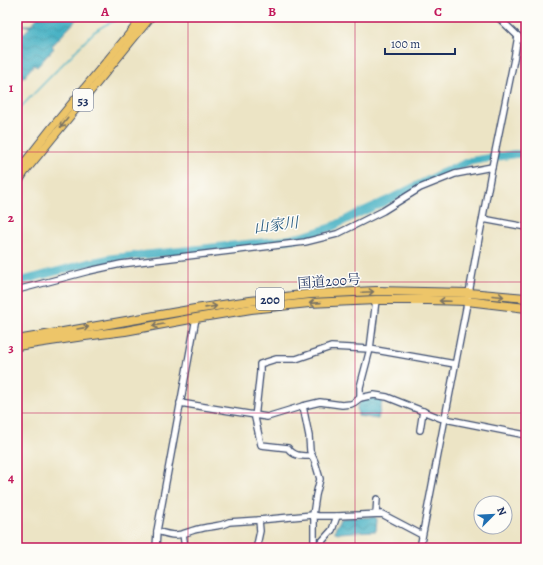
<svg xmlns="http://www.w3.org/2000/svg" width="543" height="565" font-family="Alegreya,'Noto Serif JP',serif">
	<defs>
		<pattern id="water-waves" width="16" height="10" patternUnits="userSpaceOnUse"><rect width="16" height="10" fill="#44b0c3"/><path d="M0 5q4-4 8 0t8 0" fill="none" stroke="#3890a2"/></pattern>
	</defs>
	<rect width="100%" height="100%" fill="#fdfcf7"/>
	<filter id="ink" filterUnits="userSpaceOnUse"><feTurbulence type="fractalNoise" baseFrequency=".025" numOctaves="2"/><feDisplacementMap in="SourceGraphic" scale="8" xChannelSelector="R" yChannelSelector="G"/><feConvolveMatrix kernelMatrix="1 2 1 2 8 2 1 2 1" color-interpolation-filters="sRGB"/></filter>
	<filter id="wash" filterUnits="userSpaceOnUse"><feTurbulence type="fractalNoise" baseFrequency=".012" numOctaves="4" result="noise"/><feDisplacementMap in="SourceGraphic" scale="16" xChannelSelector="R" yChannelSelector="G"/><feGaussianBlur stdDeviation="0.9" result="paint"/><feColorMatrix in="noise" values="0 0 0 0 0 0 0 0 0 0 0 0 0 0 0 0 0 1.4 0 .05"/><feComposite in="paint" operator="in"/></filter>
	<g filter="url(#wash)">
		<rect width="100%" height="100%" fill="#ece4c5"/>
		<g fill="url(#water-waves)" stroke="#307090">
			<polygon points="38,17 79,17 52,46 54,48 37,67 34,65 26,74 26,75 25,77 24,76 17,83 17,42 18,41 17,40 30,27 23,25 31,25"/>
			<path d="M377 397 383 398 378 419 358 416 357 407C360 398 369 399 377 397Z"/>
			<polygon points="375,517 377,519 376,531 353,532 339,533 335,532 335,529 341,519 343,518"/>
		</g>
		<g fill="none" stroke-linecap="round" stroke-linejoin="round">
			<polyline stroke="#44b0c3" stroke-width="1.5" points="17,111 94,32 105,25 125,17"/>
			<polyline stroke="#44b0c3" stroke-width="8" points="17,282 88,263 114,258 285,240 304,236 332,227 355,215 386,201 440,174 471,161 515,154 526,154"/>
		</g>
	</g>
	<g filter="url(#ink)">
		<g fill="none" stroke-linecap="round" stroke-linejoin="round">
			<g stroke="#3a4a6d" stroke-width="8">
				<g id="minor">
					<polyline points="498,17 526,44"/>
					<polyline points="17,21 20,17"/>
					<polyline points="483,219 526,227"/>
					<polyline points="17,290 89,271 121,264 305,242 337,234 383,211 420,188 455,174 492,167"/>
					<polyline points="360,398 360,387 370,349 376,300"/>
					<polyline points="180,403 267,417 303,406 320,402 342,405 351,404 355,402 360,398 374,395 387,397 440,418 526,435"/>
					<polyline points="303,406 309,436 310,451 315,462 320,479 316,495 313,515 314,519 314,546 315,548"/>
					<polyline points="420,430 423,411"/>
					<path d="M312 456C303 456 294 457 288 448L261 445 255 418 260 372V364L276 359H296L331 347 370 349 455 364"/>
					<polyline points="376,514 377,499"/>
					<path d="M157 531C163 533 169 535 175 535 184 535 191 530 199 529 209 526 220 527 229 522L259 520 313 515 318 516H337L382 514 422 535"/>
					<polyline points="183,534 185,548"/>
					<polyline points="156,548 157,531 196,318"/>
					<polyline points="258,548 257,545 260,531 259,520"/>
					<polyline points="316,548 332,530 337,516"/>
					<polyline points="420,548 469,293 492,167 514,59 518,36"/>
				</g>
			</g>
			<g stroke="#3a4a6d" stroke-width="9">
				<g id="major">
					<polyline points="17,172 53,126 143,17"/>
					<polyline points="17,184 24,173 151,17"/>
				</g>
			</g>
			<g stroke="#3a4a6d" stroke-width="10">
				<g id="highway">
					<polyline points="17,340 195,309 250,301 311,294 376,291 424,292 469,293 526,298"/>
					<polyline points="17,346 77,337 125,331 196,318 251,309 309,303 376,300 428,300 467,301 526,308"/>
				</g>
			</g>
			<use href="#minor" stroke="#fff" stroke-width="5.5"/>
			<use href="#major" stroke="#edc569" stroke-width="7"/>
			<use href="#highway" stroke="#edc569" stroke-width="8"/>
		</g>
		<defs><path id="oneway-shaft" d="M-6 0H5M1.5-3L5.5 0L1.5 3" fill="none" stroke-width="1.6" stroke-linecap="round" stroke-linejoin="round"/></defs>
		<g stroke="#797263">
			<use href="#oneway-shaft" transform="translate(64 123) rotate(129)"/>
			<use href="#oneway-shaft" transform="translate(368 292) rotate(-3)"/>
			<use href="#oneway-shaft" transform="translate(498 296) rotate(5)"/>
			<use href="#oneway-shaft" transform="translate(445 301) rotate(-178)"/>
			<use href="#oneway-shaft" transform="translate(315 303) rotate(176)"/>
			<use href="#oneway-shaft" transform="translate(211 307) rotate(-8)"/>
			<use href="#oneway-shaft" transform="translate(158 325) rotate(170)"/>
			<use href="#oneway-shaft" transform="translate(83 328) rotate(-10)"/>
		</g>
	</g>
	<path fill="none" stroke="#c2185b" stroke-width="1" stroke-opacity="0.55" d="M188 17V548M355 17V548M17 152H526M17 282H526M17 413H526"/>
	<g text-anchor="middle" stroke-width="3" stroke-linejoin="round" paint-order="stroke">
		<g fill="#fdfcf7" stroke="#5f6c8c" stroke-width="1">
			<rect x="73" y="89" width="20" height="22" rx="3"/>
			<rect x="256" y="288" width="28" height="22" rx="3"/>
		</g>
		<g font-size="13" font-weight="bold" fill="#1b2f5e">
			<text x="83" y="105">53</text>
			<text x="270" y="304">200</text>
		</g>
		<g font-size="14" fill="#1b2f5e" stroke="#fdfcf7">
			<text transform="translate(329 281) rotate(-4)" y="5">国道200号</text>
		</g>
		<g font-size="15" font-style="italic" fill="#295c81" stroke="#fdfcf7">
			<text transform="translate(276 225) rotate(-7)" y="5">山家川</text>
		</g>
	</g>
	<rect width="543" height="565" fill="none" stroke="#fdfcf7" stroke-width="44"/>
	<g transform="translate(493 515) rotate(66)"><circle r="19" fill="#fdfcf7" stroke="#a3aaba"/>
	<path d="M0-3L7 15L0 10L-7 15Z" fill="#1f6fb2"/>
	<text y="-6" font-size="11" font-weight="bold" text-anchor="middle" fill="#1b2f5e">N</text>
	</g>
	<path d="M385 48v6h70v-6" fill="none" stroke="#1b2f5e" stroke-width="2"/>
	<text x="391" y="48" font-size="12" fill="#1b2f5e" stroke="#fdfcf7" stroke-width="3" paint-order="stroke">100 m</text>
	<rect x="22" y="22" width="499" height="521" fill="none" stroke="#c2185b" stroke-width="1.5"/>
	<g font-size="13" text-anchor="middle" font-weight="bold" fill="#c2185b">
		<text x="105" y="16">A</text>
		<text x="272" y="16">B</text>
		<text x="438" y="16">C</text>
		<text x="11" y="92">1</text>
		<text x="11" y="222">2</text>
		<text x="11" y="352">3</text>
		<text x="11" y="482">4</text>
	</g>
</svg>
